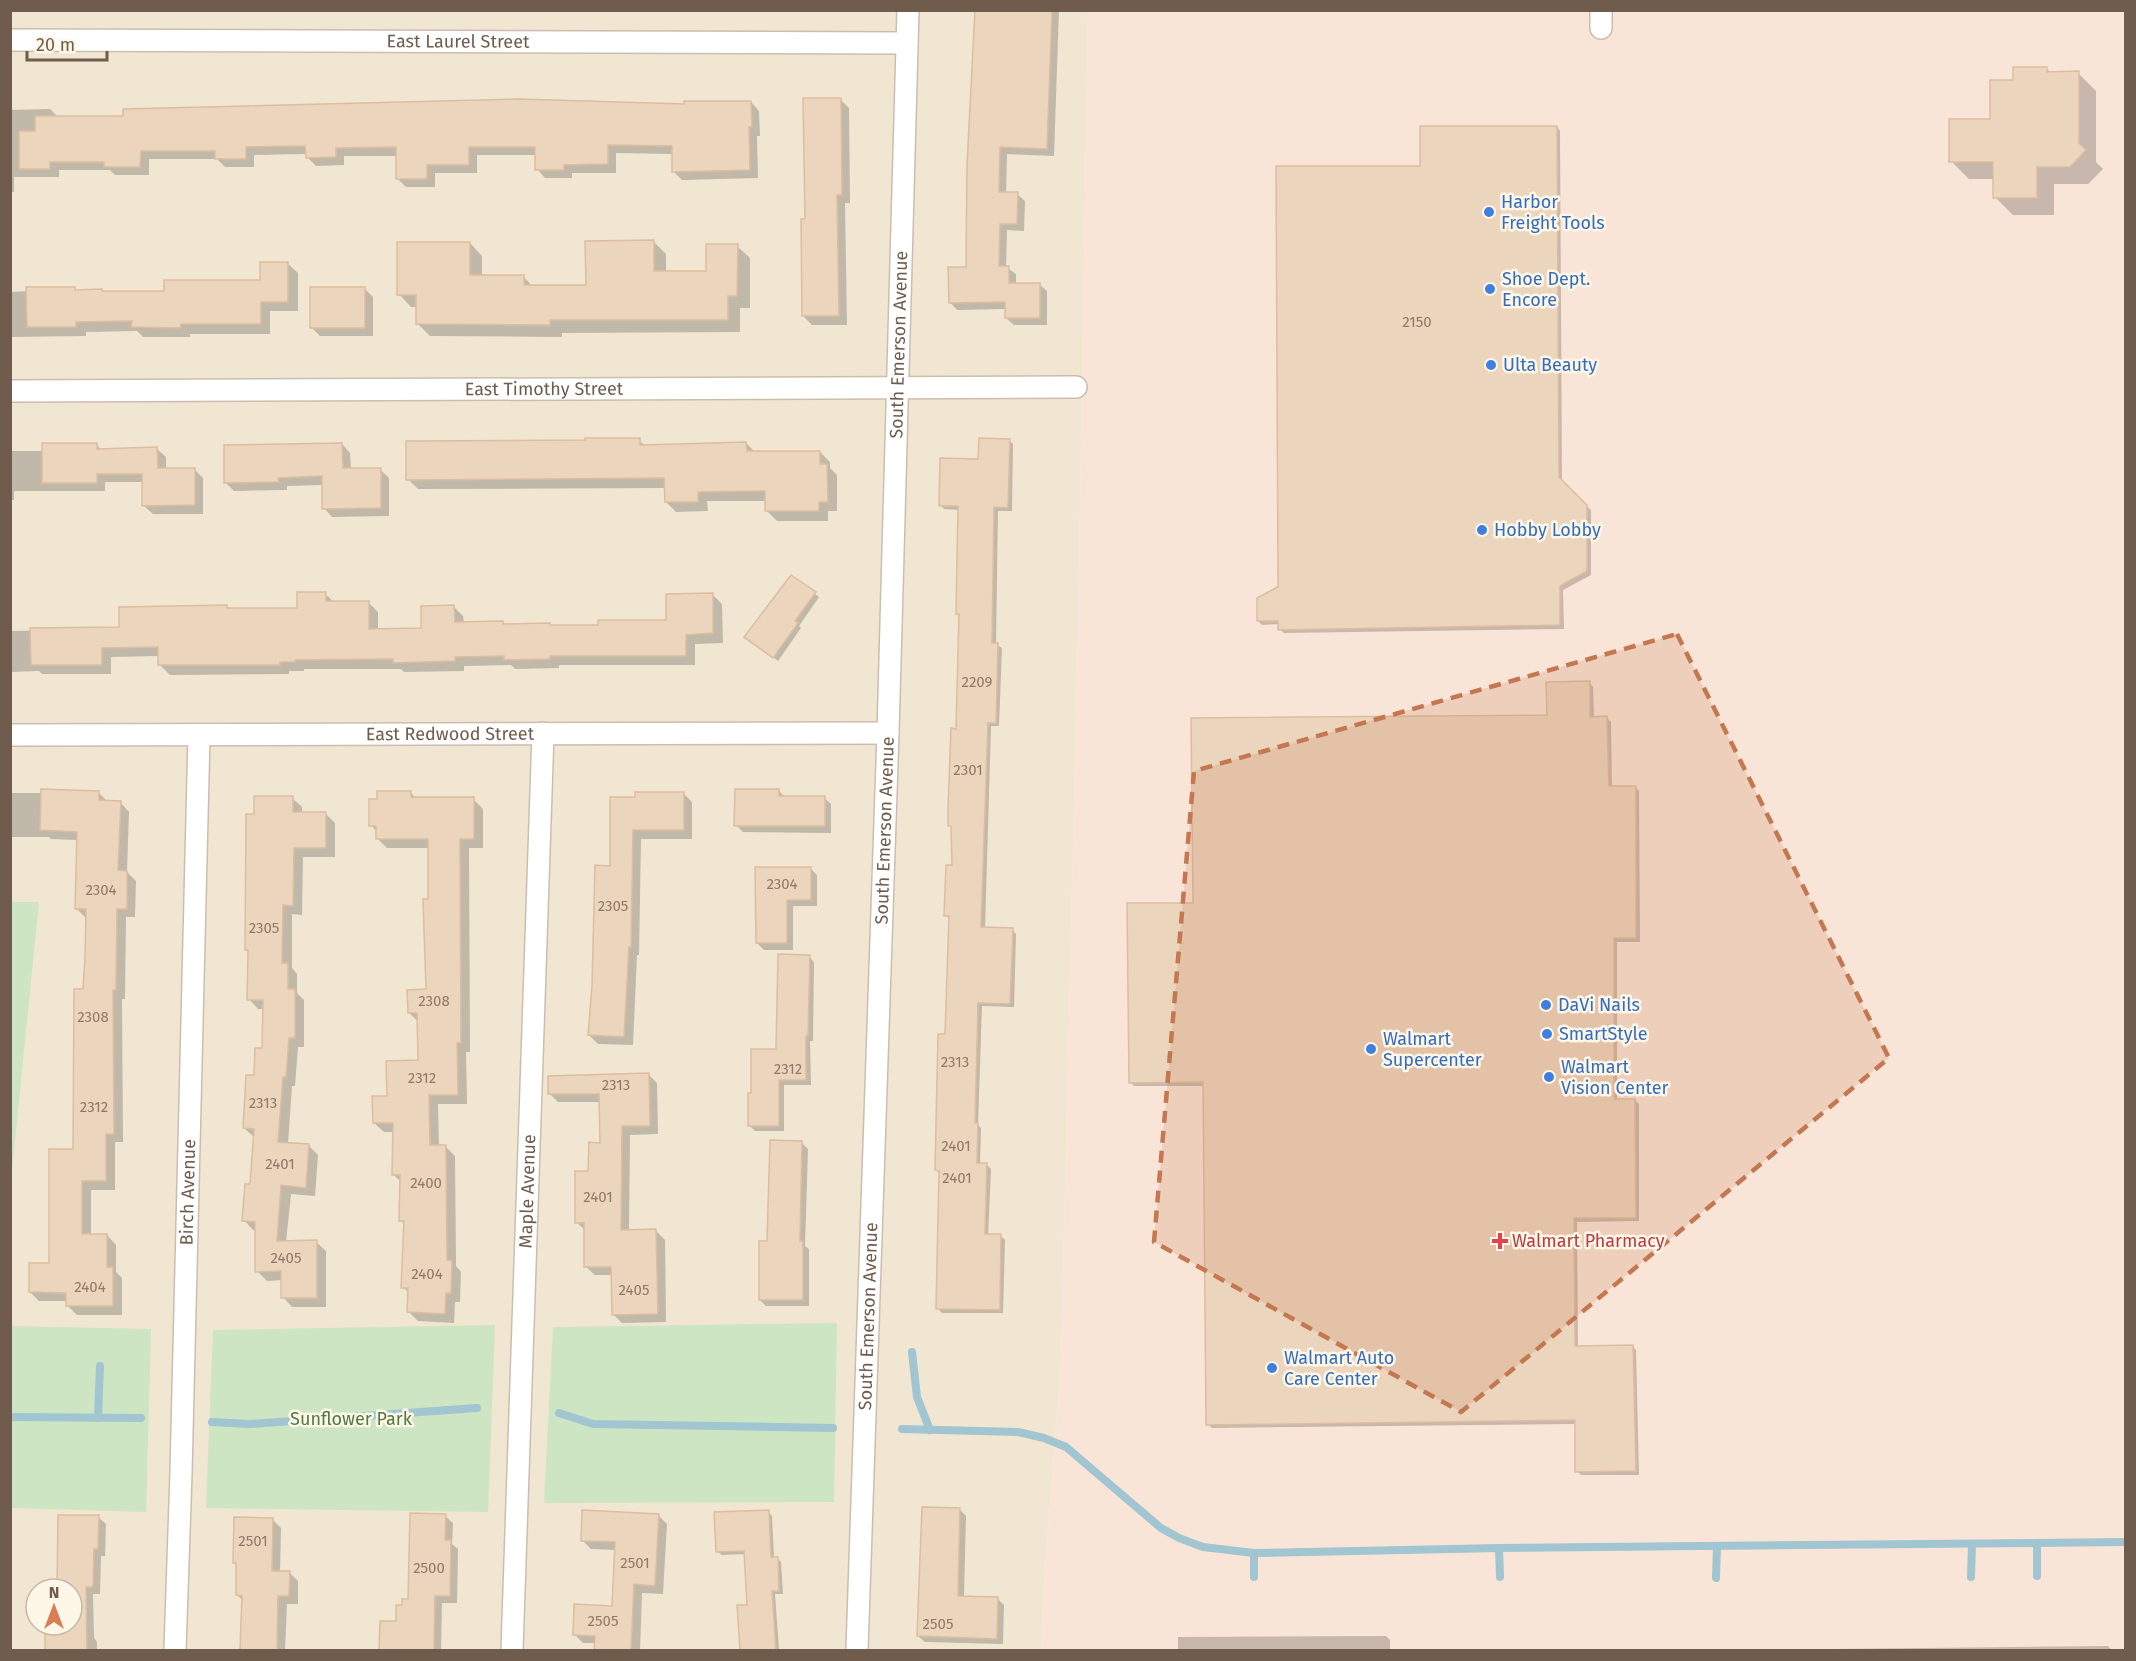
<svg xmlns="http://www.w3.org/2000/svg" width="2136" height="1661" font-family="'Fira Sans',sans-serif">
	<rect width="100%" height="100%" fill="#f9f3e3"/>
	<path fill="#f0e6d2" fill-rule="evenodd" d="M11 11H1088L1078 633 1061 1360 1044 1583 1041 1650H11ZM36 1589H72V1625H36Z"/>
	<polygon fill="#f9e5d8" points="1088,11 2125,11 2125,1650 1041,1650 1044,1583 1061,1360 1078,632"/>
	<g fill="#cde5c3">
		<polygon points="11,902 39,902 11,1180 10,902"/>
		<polygon points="837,1323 834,1502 544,1503 553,1327"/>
		<polygon points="495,1325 488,1512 206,1508 213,1330"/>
		<polygon points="11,1326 151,1329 146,1512 11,1508"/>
	</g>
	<g fill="#0003">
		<polygon points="977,10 1059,10 1054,156 1007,154 1006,194 1017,194 1025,201 1024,231 1007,230 1006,267 1016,274 1016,285 1039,284 1047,291 1047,325 1014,325 1006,318 1006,309 957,310 950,302 967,268"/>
		<polygon points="2047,69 2051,73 2078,73 2096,91 2096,162 2103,169 2088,184 2054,184 2054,215 2013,215 1995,197 1995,179 1969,179 1951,161 1992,120 2014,82"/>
		<polygon points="840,99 849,108 850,203 845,203 847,325 812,325 803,316 807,220"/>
		<polygon points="751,102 759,111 760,136 757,136 758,178 682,180 673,171 673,154 616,153 616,173 572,173 572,178 545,178 537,169 537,155 477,155 477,173 435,173 435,187 406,187 397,178 397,156 344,156 344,165 316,166 307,157 307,154 254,155 254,167 225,167 217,159 149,159 149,175 115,175 110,170 59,170 59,177 14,177 14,192 10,192 10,110 50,109 58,117 686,105"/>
		<polygon points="1557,127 1560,131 1562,483 1591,510 1591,575 1563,590 1564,629 1284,633 1280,629 1280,624 1262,625 1258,621 1279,588 1422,167"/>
		<polygon points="653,241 666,254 666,272 708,272 737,246 750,258 750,308 740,308 740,332 562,333 562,337 430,336 417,323 417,307 411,307 399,294 470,243 482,256 482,276 523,276 533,287 588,287"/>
		<polygon points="287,263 298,273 298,311 270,311 270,334 190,334 190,337 143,337 137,331 86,332 86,336 10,337 10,292 74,289 77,291 104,293 165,293 262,281"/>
		<polygon points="364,288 373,297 373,336 320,336 311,327"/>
		<polygon points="639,440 645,446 746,443 755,452 820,452 830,462 830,468 837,475 837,511 828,511 828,521 777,521 767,511 767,501 707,501 708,511 676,512 666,502 666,488 418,489 408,479"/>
		<polygon points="1009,441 1013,444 1012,511 998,511 996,644 1002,648 999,726 991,726 985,929 1012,930 1016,934 1014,1007 982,1006 978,1125 981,1128 980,1165 987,1165 991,1169 988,1236 1001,1236 1005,1240 1003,1313 942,1313 938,1309 941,1174 937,1170 947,1036 950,920 946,915 953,867 953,829 950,826 957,730 961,617 957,614 959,510 944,509 940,505 979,460"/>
		<polygon points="342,444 350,453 351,469 380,469 389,478 389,516 332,517 324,508 323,485 287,486 287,490 234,491 226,483"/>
		<polygon points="96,445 102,450 157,449 166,457 166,469 194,469 203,478 203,514 153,514 144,506 143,482 105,482 105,491 14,491 14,500 10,500 10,451 44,451"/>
		<polygon points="791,577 819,597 799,626 801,628 778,661 746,637"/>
		<polygon points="325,594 334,602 368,602 378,612 378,630 423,629 454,607 463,616 464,624 503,623 505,626 600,627 668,621 713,595 722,604 723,643 695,644 695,665 559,665 559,668 515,669 511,665 464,666 464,671 404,672 401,669 304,669 304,671 289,671 289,674 170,675 160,665 160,656 111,657 111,674 42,674 39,671 10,672 10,631 121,629 226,607 229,609 299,609"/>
		<polygon points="1590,683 1593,687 1594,718 1607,718 1611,722 1612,788 1635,787 1639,791 1640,942 1617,942 1617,1100 1635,1100 1639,1104 1639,1221 1577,1222 1578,1347 1632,1346 1636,1350 1639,1475 1581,1475 1577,1471 1576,1424 1212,1428 1208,1424 1205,1086 1134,1086 1130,1082 1195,904 1548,716"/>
		<polygon points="779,791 786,798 824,798 831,804 831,833 743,832 736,825"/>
		<polygon points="410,792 417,799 473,799 483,809 483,848 469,848 470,1052 466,1052 467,1104 438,1104 439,1147 446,1147 455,1156 456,1266 461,1272 460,1302 455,1302 454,1323 418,1321 409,1312 409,1293 403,1287 405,1225 401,1221 401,1182 393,1174 394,1132 384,1132 374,1123 388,1098 419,1062 419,1022 409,1013 427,991 429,848 387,848 377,838 377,832 371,825"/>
		<polygon points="10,793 99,793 108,802 120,802 129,812 127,872 136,881 135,917 126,917 125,999 122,999 123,1142 115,1142 115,1190 91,1190 91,1235 107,1235 116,1245 116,1272 122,1278 122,1315 77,1315 67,1305 67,1301 39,1301 30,1292 51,1264 75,1151 87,919 77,909 78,840 51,839 49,837 10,837"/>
		<polygon points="683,793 692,802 692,839 641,839 639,955 637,955 633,1045 598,1044 589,1035 612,867 636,798"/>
		<polygon points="292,798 302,807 302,813 325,813 335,823 335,857 303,857 302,915 292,914 292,968 297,974 297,993 304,1000 304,1047 298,1047 295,1086 292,1086 288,1144 309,1146 318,1155 315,1196 291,1194 286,1242 316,1242 326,1251 326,1307 292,1307 283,1297 282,1280 267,1281 257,1271 257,1230 253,1230 244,1220 251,1186 254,1137 244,1128 255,1077 264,1050 264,1009 258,1009 249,999 249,953 246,950 255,816"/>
		<polygon points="757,868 810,868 817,875 817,906 793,906 793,950 764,950 757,943"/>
		<polygon points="809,957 814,962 813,1041 810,1041 811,1085 784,1085 784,1131 755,1131 750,1126 753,1095 777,1051"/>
		<polygon points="648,1074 657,1083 658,1134 630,1135 629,1231 656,1231 665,1240 666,1322 622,1323 613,1314 613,1275 595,1275 586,1267 586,1231 576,1222 590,1172 601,1144 600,1102 558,1102 550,1094"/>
		<polygon points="801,1142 808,1149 805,1246 809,1249 809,1306 766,1306 760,1300 769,1243"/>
		<polygon points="960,1510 966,1516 964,1597 997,1598 1004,1605 1003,1644 925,1642 918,1636"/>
		<polygon points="768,1512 772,1516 774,1558 777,1558 781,1562 783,1594 775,1594 779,1650 741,1650 738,1607 748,1606 746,1554 722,1555 718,1552"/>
		<polygon points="658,1515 667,1524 663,1594 642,1593 640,1650 596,1650 596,1643 583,1643 574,1634 613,1607 616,1550 591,1549 582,1540"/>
		<polygon points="445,1516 453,1523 452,1544 458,1549 457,1603 442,1603 441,1650 381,1650 381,1623 398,1623 410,1600"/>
		<polygon points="98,1517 106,1524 105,1556 101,1556 100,1594 93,1594 94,1638 97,1642 97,1650 47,1650 47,1625 72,1625 72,1589 58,1589"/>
		<polygon points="272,1519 281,1528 280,1572 289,1572 298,1581 298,1604 287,1604 285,1650 241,1650 243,1601 237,1595 238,1566 234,1563"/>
		<polygon points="1386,1636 1390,1640 1390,1650 1178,1650 1178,1637"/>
		<polygon points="2108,1646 2112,1650 1831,1650 1831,1649"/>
	</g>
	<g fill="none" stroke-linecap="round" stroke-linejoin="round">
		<g stroke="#a1c5d1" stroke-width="8">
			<polyline points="912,1352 917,1397 930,1430"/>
			<polyline points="559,1413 593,1424 833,1428"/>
			<polyline points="10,1417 141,1418"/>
			<polyline points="98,1418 100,1366"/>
			<polyline points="212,1422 249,1424 477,1408"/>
			<polyline points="902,1429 1018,1432 1044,1438 1066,1447 1161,1528 1179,1538 1203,1547 1254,1553 1499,1548 2126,1542"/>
			<polyline points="1499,1548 1500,1577"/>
			<polyline points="1254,1553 1254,1577"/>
			<polyline points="2037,1576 2037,1543"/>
			<polyline points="1971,1577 1972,1544"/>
			<polyline points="1716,1578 1717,1547"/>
		</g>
	</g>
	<g fill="#ecd5bd" stroke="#ddbd9f" stroke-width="1.5">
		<polygon points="975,10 1052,10 1047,149 1000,147 999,192 1018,192 1017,224 1000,224 999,266 1009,266 1009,283 1040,283 1040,318 1005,318 1005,302 949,303 948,267 966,267 967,165"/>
		<polygon points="2013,67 2047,67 2047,72 2079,71 2079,143 2086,150 2070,167 2037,167 2037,198 1993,198 1993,162 1949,162 1949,119 1990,119 1990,80 2013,80"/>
		<polygon points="803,98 841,98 842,195 837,195 839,316 802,316 801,219 805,219"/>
		<polygon points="519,99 684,104 684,101 751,101 752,127 749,127 750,170 672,172 672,146 608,145 608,164 564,165 564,170 535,170 535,147 469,147 469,165 427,165 427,179 396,179 396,147 336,148 336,157 306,158 305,146 246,147 246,159 215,159 215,151 141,151 140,167 104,167 104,162 50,162 50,169 19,169 19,131 35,131 35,116 123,116 123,109"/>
		<polygon points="1420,126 1557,126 1559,477 1587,505 1587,571 1560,586 1560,625 1278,630 1278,621 1257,621 1257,598 1278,587 1276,166 1420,166"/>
		<polygon points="654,240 654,271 706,271 706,244 738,244 737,296 728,296 728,320 550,320 550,325 416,324 416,295 397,295 397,242 470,242 470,275 524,275 524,285 586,285 585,241"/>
		<polygon points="260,262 288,262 288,302 261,302 261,324 181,324 180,328 131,327 132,321 76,322 76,327 27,327 26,287 75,287 75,290 102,289 102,291 164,291 164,280 260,280"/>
		<rect x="310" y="287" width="55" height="41"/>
		<polygon points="585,438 640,438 640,445 746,442 747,451 820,451 820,464 827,464 828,502 819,502 819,511 765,511 765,491 698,492 698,502 665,502 664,478 406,480 406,441 585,440"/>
		<polygon points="979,438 1010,439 1008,508 994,507 992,643 998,643 996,723 988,723 981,927 1013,928 1010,1004 978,1003 975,1123 978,1123 977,1163 987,1163 985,1234 1001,1234 1000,1310 936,1309 939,1171 935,1170 938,1034 945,1034 949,916 944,916 946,865 952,865 951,826 948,826 948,809 951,728 956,729 959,614 956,614 958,506 939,506 940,458 978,459"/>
		<polygon points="42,443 97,443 97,449 157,447 158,468 195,468 195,505 142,506 142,474 97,474 97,483 42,483"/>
		<polygon points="342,443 343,468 381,468 381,508 322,509 322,476 278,478 279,482 224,483 224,445"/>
		<polygon points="791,575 816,592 795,621 798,623 773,658 744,637"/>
		<polygon points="297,592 326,592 326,601 369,601 369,629 421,628 421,606 454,605 455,622 503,621 503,624 550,623 550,625 598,625 598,620 666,620 666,594 713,593 713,633 686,635 686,656 550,656 550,659 504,660 504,656 455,657 455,661 393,663 393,659 295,660 295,662 280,662 280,665 158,665 158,647 102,648 102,665 31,665 30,628 119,627 119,607 227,605 227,608 297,608"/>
		<polygon points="1590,681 1590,717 1607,716 1609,786 1636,786 1636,938 1614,938 1614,1099 1635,1099 1636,1218 1574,1218 1575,1346 1633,1345 1636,1471 1575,1472 1575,1420 1206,1425 1203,1082 1129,1083 1127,903 1193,903 1191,718 1547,715 1546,682"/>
		<polygon points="41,789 99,791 99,800 121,801 118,870 127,871 127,909 117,909 116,990 113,990 114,1134 106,1134 106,1181 82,1181 82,1234 107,1234 107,1267 113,1267 113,1306 66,1306 66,1293 29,1292 29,1263 49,1263 49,1149 73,1149 74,989 83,989 85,957 86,909 75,909 77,832 40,830"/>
		<polygon points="735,789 779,789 779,796 825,796 825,826 734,826"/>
		<polygon points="377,791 411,791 411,797 474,797 474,839 460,839 461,1043 457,1043 458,1095 429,1095 430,1145 446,1145 447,1260 452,1261 451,1293 446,1293 445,1314 407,1312 408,1288 401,1288 404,1221 399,1221 400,1175 392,1175 393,1123 373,1123 372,1096 387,1096 386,1061 418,1060 417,1013 408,1013 407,990 426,989 423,899 428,899 428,839 376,839 376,826 369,826 369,799 377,799"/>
		<polygon points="635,792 684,792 684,830 633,830 631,947 629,947 624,1037 588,1035 592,986 595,865 610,866 610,797 635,797"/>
		<polygon points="254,796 293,796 293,812 326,812 326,848 294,848 293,906 283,905 282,963 288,963 288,989 295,989 295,1038 289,1038 286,1077 283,1077 278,1142 309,1144 306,1188 281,1185 277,1241 317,1240 317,1298 281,1298 281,1271 255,1272 255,1222 242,1221 245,1184 250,1184 254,1129 243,1128 246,1075 254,1075 255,1048 262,1048 263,1000 247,1000 248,950 245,950 246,814 254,814"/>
		<polygon points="755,867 811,867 811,900 787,900 787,943 756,943"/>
		<polygon points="778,954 810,955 808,1036 806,1036 806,1080 779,1080 779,1126 748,1126 748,1093 751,1093 751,1049 776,1049"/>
		<polygon points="649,1073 650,1126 622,1126 621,1230 656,1229 658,1314 612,1315 611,1267 584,1267 584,1223 575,1223 575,1171 588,1171 589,1142 600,1143 599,1094 548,1094 548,1076"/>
		<polygon points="770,1140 802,1141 800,1241 803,1241 803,1300 759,1300 759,1241 767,1241"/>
		<polygon points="922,1507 960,1508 958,1596 998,1597 997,1639 917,1636"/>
		<polygon points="582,1510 659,1514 655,1586 634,1584 631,1650 594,1650 595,1636 573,1635 574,1604 612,1606 615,1542 581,1541"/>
		<polygon points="769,1510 771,1557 778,1557 779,1591 772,1591 776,1650 740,1650 737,1605 747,1605 744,1551 716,1552 714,1512"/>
		<polygon points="410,1513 446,1514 445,1540 451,1540 450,1596 435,1596 434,1650 379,1650 380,1621 396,1621 396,1605 402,1605 402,1599 408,1599"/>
		<polygon points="58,1515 99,1515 98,1549 94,1549 93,1587 86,1587 87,1650 45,1650 45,1625 72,1625 72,1589 57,1589"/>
		<polygon points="234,1517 273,1518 272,1571 290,1571 289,1596 278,1596 277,1650 240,1650 242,1596 236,1595 236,1563 233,1563"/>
	</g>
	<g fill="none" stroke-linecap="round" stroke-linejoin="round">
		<g stroke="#ccbeae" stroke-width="24">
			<g id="minor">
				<polyline points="1601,10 1601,28"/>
				<path id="s1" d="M10 40 907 43"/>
				<path id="s2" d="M10 391 1076 387"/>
				<path id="s3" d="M10 735 888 733"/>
				<path id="s4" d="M175 1650 181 1473 199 735"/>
				<path id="s5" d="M512 1650 543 733"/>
				<path id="s6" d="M857 1650 888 733 908 10"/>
			</g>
		</g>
		<use href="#minor" stroke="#fff" stroke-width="21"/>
	</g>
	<path fill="#c37852" fill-opacity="0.2" stroke="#c37852" stroke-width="4.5" stroke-dasharray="12 8" stroke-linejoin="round" d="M1677 634 1889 1058 1461 1412 1154 1242 1194 771Z"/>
	<g fill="#3f7fe0" stroke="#fdf7e8" stroke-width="2">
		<circle cx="1489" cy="212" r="6"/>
		<circle cx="1490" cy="289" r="6"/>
		<circle cx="1491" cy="365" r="6"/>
		<circle cx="1482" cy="530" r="6"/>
		<circle cx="1546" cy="1005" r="6"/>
		<circle cx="1547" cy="1034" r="6"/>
		<circle cx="1371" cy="1049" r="6"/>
		<circle cx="1549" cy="1077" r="6"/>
		<circle cx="1272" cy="1368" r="6"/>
	</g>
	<path fill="#e0444e" stroke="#fdf7e8" stroke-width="2" d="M1497 1232h6v6h6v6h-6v6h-6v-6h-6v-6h6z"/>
	<g text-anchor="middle" stroke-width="5" stroke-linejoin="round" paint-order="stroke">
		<g font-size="15" fill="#8e7a68">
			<text x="1417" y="327">2150</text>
			<text x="977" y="687">2209</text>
			<text x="968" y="775">2301</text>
			<text x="782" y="889">2304</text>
			<text x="101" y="895">2304</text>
			<text x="613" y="911">2305</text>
			<text x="264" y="933">2305</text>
			<text x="434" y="1006">2308</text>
			<text x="93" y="1022">2308</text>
			<text x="955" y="1067">2313</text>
			<text x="788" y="1074">2312</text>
			<text x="422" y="1083">2312</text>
			<text x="616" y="1090">2313</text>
			<text x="263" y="1108">2313</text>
			<text x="94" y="1112">2312</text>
			<text x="956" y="1151">2401</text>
			<text x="280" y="1169">2401</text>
			<text x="957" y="1183">2401</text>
			<text x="426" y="1188">2400</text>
			<text x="598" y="1202">2401</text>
			<text x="286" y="1263">2405</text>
			<text x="427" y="1279">2404</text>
			<text x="90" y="1292">2404</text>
			<text x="634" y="1295">2405</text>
			<text x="253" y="1546">2501</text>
			<text x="635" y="1568">2501</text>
			<text x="429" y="1573">2500</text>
			<text x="603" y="1626">2505</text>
			<text x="938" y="1629">2505</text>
		</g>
		<g font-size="18" fill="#6f5c4c" stroke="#fdf7e8">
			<text dy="6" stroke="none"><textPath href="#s1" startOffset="448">East Laurel Street</textPath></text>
			<text dy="6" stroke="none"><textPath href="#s6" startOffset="1306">South Emerson Avenue</textPath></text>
			<text dy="6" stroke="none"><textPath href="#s2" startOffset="534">East Timothy Street</textPath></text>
			<text dy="6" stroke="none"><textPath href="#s3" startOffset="440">East Redwood Street</textPath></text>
			<text dy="6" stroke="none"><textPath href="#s6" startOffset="820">South Emerson Avenue</textPath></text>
			<text dy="6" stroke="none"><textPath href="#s5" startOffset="459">Maple Avenue</textPath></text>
			<text dy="6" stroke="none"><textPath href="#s4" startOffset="458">Birch Avenue</textPath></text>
			<text dy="6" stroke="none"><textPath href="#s6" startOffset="334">South Emerson Avenue</textPath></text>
		</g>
		<g font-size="18" fill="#366cbe" stroke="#fdf7e8" text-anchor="start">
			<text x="1501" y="208">Harbor<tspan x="1501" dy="21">Freight Tools</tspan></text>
			<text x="1502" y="285">Shoe Dept.<tspan x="1502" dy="21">Encore</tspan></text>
			<text x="1503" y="371">Ulta Beauty</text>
			<text x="1494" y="536">Hobby Lobby</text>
			<text x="1558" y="1011">DaVi Nails</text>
			<text x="1559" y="1040">SmartStyle</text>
			<text x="1383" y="1045">Walmart<tspan x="1383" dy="21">Supercenter</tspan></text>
			<text x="1561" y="1073">Walmart<tspan x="1561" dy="21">Vision Center</tspan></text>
			<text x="1284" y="1364">Walmart Auto<tspan x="1284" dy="21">Care Center</tspan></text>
		</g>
		<g font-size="18" fill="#be3a42" stroke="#fdf7e8" text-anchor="start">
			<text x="1512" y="1247">Walmart Pharmacy</text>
		</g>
		<g font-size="18" fill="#527948" stroke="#fdf7e8">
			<text x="351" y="1425">Sunflower Park</text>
		</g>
	</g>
	<rect width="2136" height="1661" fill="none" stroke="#6f5c4c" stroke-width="24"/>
	<g transform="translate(54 1607)"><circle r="28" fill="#fdf7e8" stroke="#c4b9aa" stroke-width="1.5"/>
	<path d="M0-4.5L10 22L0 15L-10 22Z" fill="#d87f54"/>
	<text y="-9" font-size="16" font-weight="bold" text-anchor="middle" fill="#6f5c4c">N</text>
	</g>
	<path d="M27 51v9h80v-9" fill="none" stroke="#6f5c4c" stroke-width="3"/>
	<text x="36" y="51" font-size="18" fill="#6f5c4c" stroke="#fdf7e8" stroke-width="4.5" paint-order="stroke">20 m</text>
</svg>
